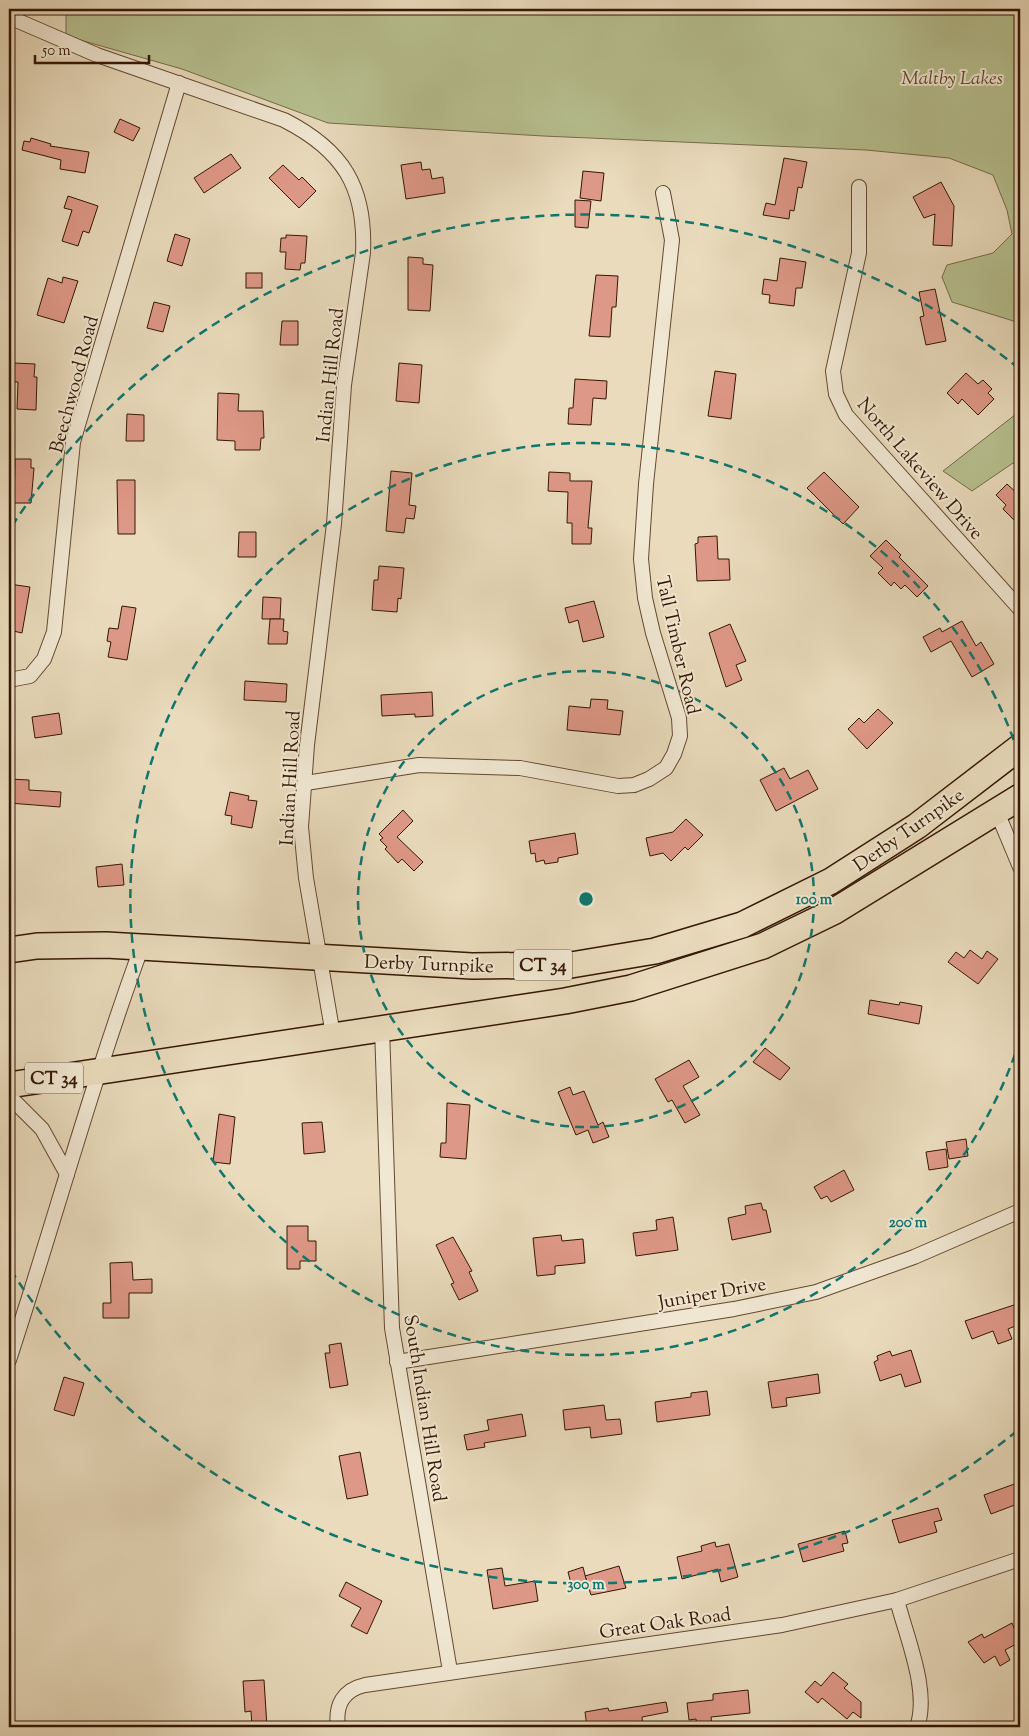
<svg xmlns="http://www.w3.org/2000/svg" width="1029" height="1736" font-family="'Sorts Mill Goudy',serif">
	<rect width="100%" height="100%" fill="#e9dbbc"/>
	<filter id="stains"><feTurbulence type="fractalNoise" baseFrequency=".004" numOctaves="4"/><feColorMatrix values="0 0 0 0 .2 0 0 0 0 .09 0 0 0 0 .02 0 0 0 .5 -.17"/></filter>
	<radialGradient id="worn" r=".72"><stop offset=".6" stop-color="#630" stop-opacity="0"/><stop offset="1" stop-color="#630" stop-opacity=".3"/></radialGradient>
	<g fill="#b7c090" stroke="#766c4a">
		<polygon points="66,9 1020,9 1020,323 952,302 942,277 947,265 993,253 1012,234 1007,210 993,175 949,158 866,150 543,136 328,123 182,69 66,36"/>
		<polygon points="1020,411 1020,467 1013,463 972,491 943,471"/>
	</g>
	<g fill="#de9887" stroke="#351704">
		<polygon points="120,119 140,128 133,141 114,132"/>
		<polygon points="31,138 51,144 50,146 89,152 85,173 60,169 61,160 22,150 24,141 30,142"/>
		<polygon points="231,154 241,168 204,193 194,178"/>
		<polygon points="784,158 807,162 802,188 798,187 794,211 790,210 789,219 763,215 766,203 775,205"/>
		<polygon points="421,162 422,170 430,169 432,179 443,177 445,193 406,199 401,165"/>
		<polygon points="283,165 299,180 302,177 316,191 299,208 269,178"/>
		<polygon points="583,171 604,173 601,201 580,198"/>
		<polygon points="941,182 954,206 952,246 933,245 935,214 924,218 913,197"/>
		<polygon points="68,196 98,206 89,233 83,231 78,246 62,241 72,210 64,208"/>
		<polygon points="575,200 591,201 588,228 575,227"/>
		<polygon points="175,234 190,239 182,266 167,261"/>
		<polygon points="286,235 307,236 305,263 301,263 300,270 285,269 286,252 280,252 281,238 286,238"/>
		<polygon points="408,257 423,258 423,264 433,265 430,311 408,310"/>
		<polygon points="780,258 806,262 802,288 796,288 794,306 769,303 770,295 762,294 764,279 777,281"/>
		<rect x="246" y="273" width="16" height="15"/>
		<polygon points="596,275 618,276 616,307 612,307 610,337 589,336"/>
		<polygon points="63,277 78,281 64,323 37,315 48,278 62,283"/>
		<polygon points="935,289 946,341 926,345 920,317 924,316 919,292"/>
		<polygon points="154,302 170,306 163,332 147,328"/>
		<polygon points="282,321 298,321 298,345 280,345"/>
		<polygon points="14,363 35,364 34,377 37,377 36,410 17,409 18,382 14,382"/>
		<polygon points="399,363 422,365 419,403 396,401"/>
		<polygon points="715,371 736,374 731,419 708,416"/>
		<polygon points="966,373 978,384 983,380 992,389 988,393 994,399 978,415 962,399 958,404 947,393"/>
		<polygon points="575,379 607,381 606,399 593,398 591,425 568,424 569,408 573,408"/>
		<polygon points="218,393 239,394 238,411 263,411 264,438 261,438 260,450 235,450 235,441 217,440"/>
		<polygon points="127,414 144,415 144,441 126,441"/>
		<polygon points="15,459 31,459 31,468 34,468 31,503 14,503"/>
		<polygon points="391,471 412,473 409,505 416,506 414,519 406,518 404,533 386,531"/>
		<polygon points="549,472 570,473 570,481 592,481 588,528 592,528 591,544 572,544 572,523 567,523 568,492 548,491"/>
		<polygon points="824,472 859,507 843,524 807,488"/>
		<polygon points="117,480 135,480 135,534 118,534"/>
		<polygon points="1007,484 1020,496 1020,526 1003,509 1006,505 996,495"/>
		<polygon points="239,532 256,532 256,557 238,557"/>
		<polygon points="717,536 718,559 729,559 730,580 697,581 695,544 698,543 698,537"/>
		<polygon points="886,540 901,555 899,557 928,586 917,597 905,585 901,589 894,582 891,586 878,573 883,568 870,556"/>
		<polygon points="379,566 404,568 401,599 398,598 397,612 372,610 374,580 378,580"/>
		<polygon points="9,584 30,587 22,633 9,630"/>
		<polygon points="263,597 281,598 280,619 262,619"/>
		<polygon points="594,601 604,637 583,642 578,620 569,623 565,608"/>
		<polygon points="122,606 136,608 127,660 108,657 111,642 107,641 109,628 118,629"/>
		<polygon points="270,619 284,619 283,631 288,632 287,644 268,644"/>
		<polygon points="962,621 976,646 981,642 994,664 972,677 951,641 931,652 923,637 940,628 942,632"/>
		<polygon points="730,624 746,661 736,665 742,680 726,687 709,633"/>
		<polygon points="245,681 287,684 286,702 244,700"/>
		<polygon points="432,692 433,716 415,717 415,714 382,716 381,695"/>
		<polygon points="591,699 608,700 607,709 623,711 620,735 567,730 569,706 590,708"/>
		<polygon points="878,709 893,723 867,749 848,729 859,718 864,723"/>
		<polygon points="59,713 62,734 35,738 32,717"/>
		<polygon points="784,768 790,779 808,770 818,789 776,811 760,780"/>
		<polygon points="9,779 29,780 29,790 61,792 60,807 9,803"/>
		<polygon points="230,792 249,796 248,800 257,801 252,828 231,824 232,816 225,815"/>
		<polygon points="403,810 413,821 397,837 423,862 414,871 402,859 398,863 385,849 387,847 380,840 383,838 379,834"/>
		<polygon points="686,819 703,835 688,850 685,847 671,861 663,853 650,856 646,838 673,832"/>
		<polygon points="575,833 578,854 558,858 558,862 545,864 544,860 536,862 535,853 531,854 529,841"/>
		<polygon points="122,864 124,885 98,887 96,867"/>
		<polygon points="970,950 982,959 987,951 998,959 978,984 948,962 956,952 964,958"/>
		<polygon points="870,1000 899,1005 900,1002 922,1006 919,1024 868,1014"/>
		<polygon points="765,1048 790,1068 780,1080 753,1062"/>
		<polygon points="689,1060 699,1077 683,1086 700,1115 685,1123 672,1100 668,1102 655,1079"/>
		<polygon points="570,1087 573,1095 584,1091 598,1125 603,1122 609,1137 593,1143 588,1130 576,1135 558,1092"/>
		<polygon points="447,1103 470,1105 466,1159 440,1157 441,1143 446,1143"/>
		<polygon points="219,1114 235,1117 230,1164 213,1162"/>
		<polygon points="322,1122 325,1152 304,1154 302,1123"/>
		<polygon points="966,1139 968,1156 949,1159 946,1142"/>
		<polygon points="946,1149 948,1167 929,1170 926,1152"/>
		<polygon points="844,1170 854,1190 831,1202 827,1196 821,1199 814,1187"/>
		<polygon points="761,1203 763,1210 766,1210 771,1232 732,1240 728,1218 746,1214 745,1206"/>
		<polygon points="673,1217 678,1250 636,1256 633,1233 657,1230 656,1220"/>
		<polygon points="287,1226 308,1226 308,1241 316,1241 316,1261 300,1261 300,1269 287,1269"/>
		<polygon points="561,1235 562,1241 583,1239 585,1263 555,1266 555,1274 537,1276 533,1238"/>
		<polygon points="453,1237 472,1271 469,1272 478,1291 459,1300 451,1284 454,1283 436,1245"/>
		<polygon points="132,1262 133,1280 152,1279 152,1293 129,1293 129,1318 103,1318 103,1303 111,1303 110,1263"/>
		<polygon points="1014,1305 1020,1324 1008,1329 1012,1339 998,1344 993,1331 972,1339 965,1321"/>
		<polygon points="341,1343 348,1385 330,1388 325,1353 330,1353 329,1345"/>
		<polygon points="911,1350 921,1382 905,1387 901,1374 880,1381 874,1362 878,1360 877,1356 890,1351 892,1356"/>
		<polygon points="818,1374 820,1393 786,1398 787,1406 772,1408 768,1382"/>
		<polygon points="64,1377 84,1383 74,1416 54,1410"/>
		<polygon points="707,1391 710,1415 657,1422 655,1402 691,1397 691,1393"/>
		<polygon points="604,1405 606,1420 620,1419 622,1434 591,1438 590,1427 565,1430 563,1410"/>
		<polygon points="522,1414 526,1436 484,1443 485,1447 467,1450 464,1435 489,1430 487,1420"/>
		<polygon points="360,1452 368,1495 347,1499 339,1456"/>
		<polygon points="1020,1482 1020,1503 991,1514 984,1495"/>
		<polygon points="938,1508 942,1520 934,1522 937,1532 899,1543 892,1520"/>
		<polygon points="845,1531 848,1543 842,1544 844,1551 803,1562 798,1544"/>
		<polygon points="715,1542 716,1547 729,1544 738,1577 721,1582 718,1569 682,1579 677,1557 702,1551 701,1546"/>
		<polygon points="619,1566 626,1588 591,1595 585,1576"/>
		<polygon points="583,1567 587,1583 572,1587 568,1572"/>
		<polygon points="502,1568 505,1586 535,1581 538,1601 493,1609 487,1570"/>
		<polygon points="346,1582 382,1601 367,1634 351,1626 361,1608 339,1596"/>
		<polygon points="1012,1623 1020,1642 1005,1650 1010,1660 1000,1666 995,1656 984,1663 968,1642 982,1634 984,1638"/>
		<polygon points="833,1672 848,1684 844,1688 861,1702 861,1718 853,1712 847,1719 822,1698 818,1703 805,1692 815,1681 821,1686"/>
		<polygon points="264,1680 267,1727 252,1727 251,1711 245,1712 243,1681"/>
		<polygon points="748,1690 750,1713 711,1717 712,1726 705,1727 697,1727 696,1719 689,1720 687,1703 713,1700 713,1694"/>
		<polygon points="666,1702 668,1712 642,1717 643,1726 587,1727 585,1712 608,1708 609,1711"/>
	</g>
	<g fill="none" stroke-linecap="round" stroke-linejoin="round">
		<g stroke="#624832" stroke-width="16">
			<g id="street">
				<path d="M9 17 97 55 284 120C343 150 366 187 363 253L344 385 334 524 307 745 301 827 306 878 333 1035"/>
				<polyline points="859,187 859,253 833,371 836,394 846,415 1020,609"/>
				<polyline points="9,680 30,676 44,659 54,632 73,442 179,83"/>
				<polyline points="306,783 419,765 520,768 618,786 634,785 649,779 666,768 674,754 680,736 679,718 653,633 645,598 641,559 646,484 672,240 663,193"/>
				<polyline points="997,812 1020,867"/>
				<polyline points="382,1028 392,1328 450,1671"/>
				<polyline points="9,1096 42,1129 67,1174"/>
				<path d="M9 1360C54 1223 92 1082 142 946"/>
				<polyline points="397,1362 734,1309 816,1292 914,1257 1020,1211"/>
				<path d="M897 1600C906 1636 930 1691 917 1727"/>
				<path d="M338 1727C335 1705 343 1690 365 1685L782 1625 897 1600 1020 1559"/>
			</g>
		</g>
		<g stroke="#351704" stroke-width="28">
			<g id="highway">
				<polyline points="9,950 37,946 106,945 472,966 571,965 655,951 742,925 831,881 917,826 1020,747"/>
				<polyline points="9,1085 565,1001 631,988 763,946 833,912 1020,797"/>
			</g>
		</g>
		<use href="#street" stroke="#f1e8d3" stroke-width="14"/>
		<use href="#highway" stroke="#e9dbbc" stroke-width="25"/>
	</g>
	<g fill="none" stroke="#0f766e" stroke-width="2.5" stroke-dasharray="9 6">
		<circle cx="586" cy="899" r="228"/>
		<path d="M1020 1040A456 456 0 1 1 1020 758"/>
		<path d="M1017 1431A685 685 0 0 1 12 1272M12 526A685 685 0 0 1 1017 367"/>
	</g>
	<g text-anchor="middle" stroke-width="4" stroke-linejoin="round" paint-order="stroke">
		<g fill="#f1e8d3" stroke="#6d5642" stroke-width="1">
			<rect x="514" y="949.5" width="58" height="31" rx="4"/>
			<rect x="25" y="1062.5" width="58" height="31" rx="4"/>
		</g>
		<g font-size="18" font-weight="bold" fill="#351704">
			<text x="543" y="971">CT 34</text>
			<text x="54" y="1084">CT 34</text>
		</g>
		<g font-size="19" font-style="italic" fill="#5c4a2e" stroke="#f1e8d3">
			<text x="952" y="84">Maltby Lakes</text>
		</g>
		<g font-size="19" fill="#351704" stroke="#f1e8d3">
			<text transform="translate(329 375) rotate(-84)" y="7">Indian Hill Road</text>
			<text transform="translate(73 384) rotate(-75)" y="7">Beechwood Road</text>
			<text transform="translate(921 468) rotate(49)" y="7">North Lakeview Drive</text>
			<text transform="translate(679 645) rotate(77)" y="7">Tall Timber Road</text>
			<text transform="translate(289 778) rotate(-87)" y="7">Indian Hill Road</text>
			<text transform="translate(908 829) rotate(-35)" y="7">Derby Turnpike</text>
			<text transform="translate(429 963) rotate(2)" y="7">Derby Turnpike</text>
			<text transform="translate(712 1292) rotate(-10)" y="7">Juniper Drive</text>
			<text transform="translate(426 1408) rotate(81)" y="7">South Indian Hill Road</text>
			<text transform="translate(665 1622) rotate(-8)" y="7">Great Oak Road</text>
		</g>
	</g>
	<circle cx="586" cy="899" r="8" fill="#0f766e" stroke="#f1e8d3" stroke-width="2.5"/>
	<g font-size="15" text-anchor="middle" font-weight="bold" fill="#0f766e" stroke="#f1e8d3" stroke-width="4" stroke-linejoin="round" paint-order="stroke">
		<text x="814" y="904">100 m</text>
		<text x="908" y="1227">200 m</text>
		<text x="586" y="1589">300 m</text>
	</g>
	<rect width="1029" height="1736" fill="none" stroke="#e9dbbc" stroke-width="30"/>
	<rect x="10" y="10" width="1009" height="1716" fill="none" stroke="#351704" stroke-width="2.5"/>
	<rect x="15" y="15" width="999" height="1706" fill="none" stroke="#351704"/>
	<path d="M35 55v8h114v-8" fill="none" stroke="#351704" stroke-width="2.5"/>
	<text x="42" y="55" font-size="15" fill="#351704" stroke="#f1e8d3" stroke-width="4" paint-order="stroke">50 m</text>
	<rect width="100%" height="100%" filter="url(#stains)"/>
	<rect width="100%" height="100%" fill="url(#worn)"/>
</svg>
